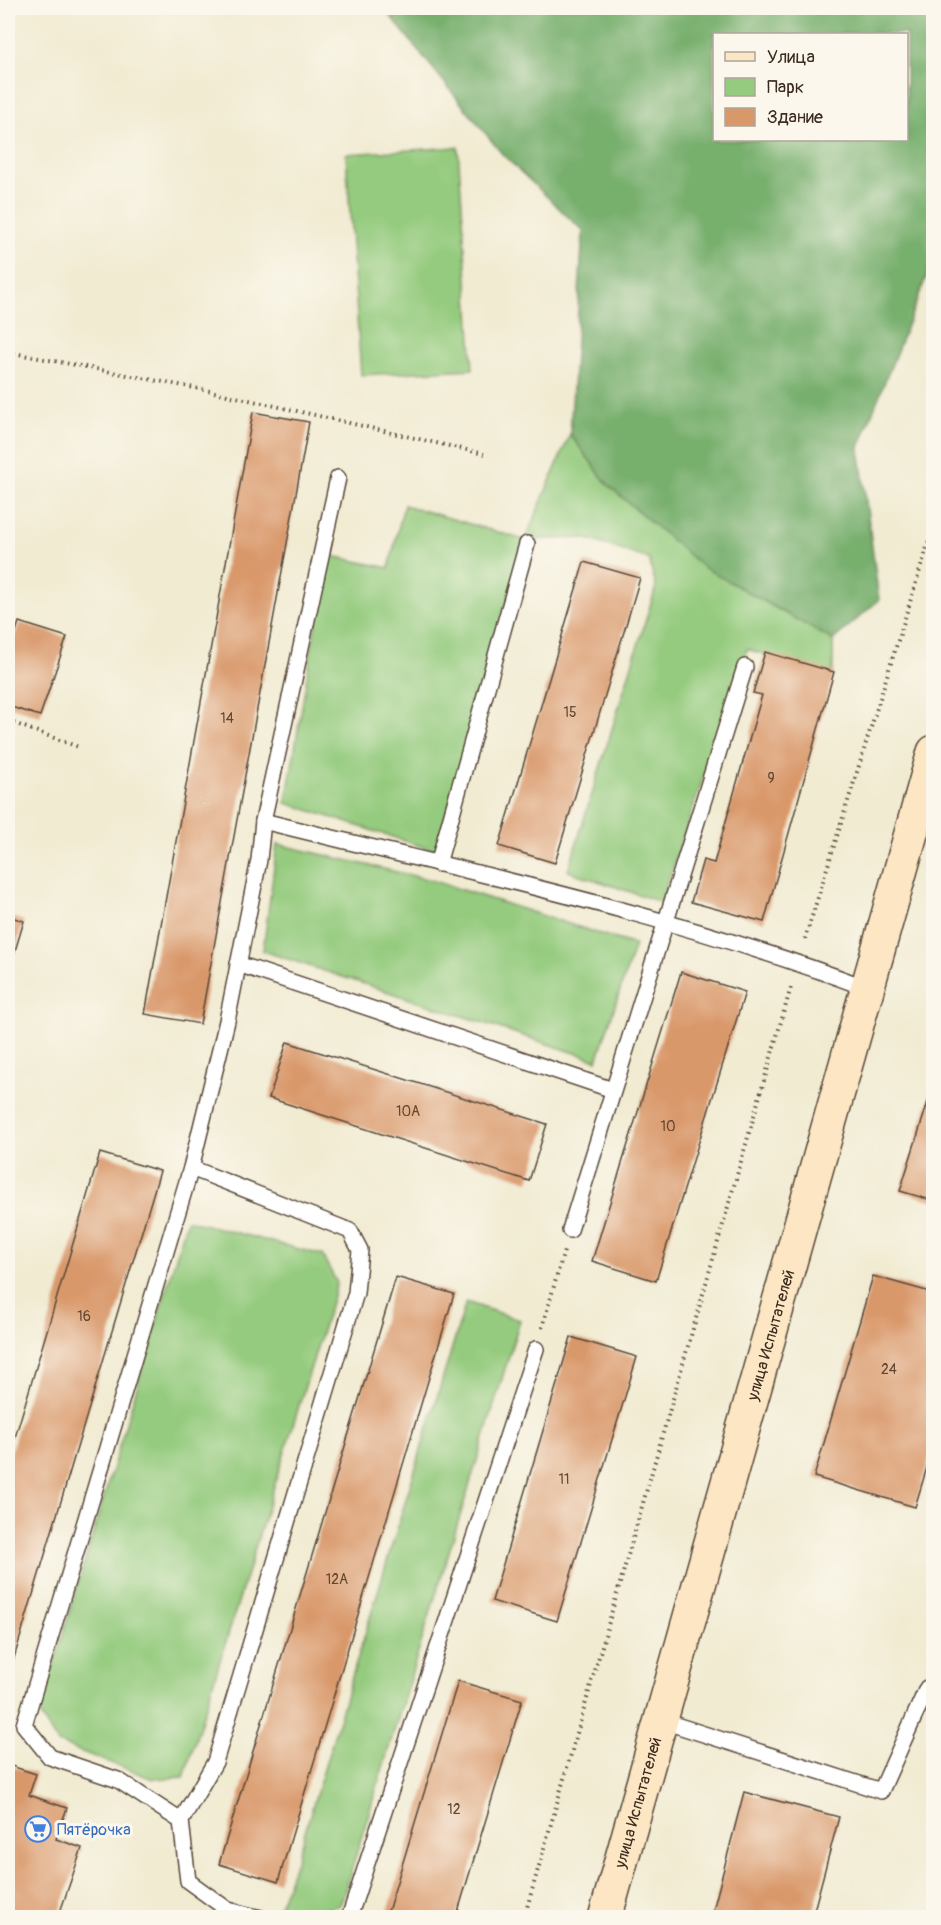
<svg xmlns="http://www.w3.org/2000/svg" width="941" height="1925" font-family="Pangolin,sans-serif">
	<rect width="100%" height="100%" fill="#fbf7ec"/>
	<filter id="ink" filterUnits="userSpaceOnUse"><feTurbulence type="fractalNoise" baseFrequency=".0167" numOctaves="2"/><feDisplacementMap in="SourceGraphic" scale="12" xChannelSelector="R" yChannelSelector="G"/><feConvolveMatrix kernelMatrix="1 2 1 2 8 2 1 2 1" color-interpolation-filters="sRGB"/></filter>
	<filter id="wash" filterUnits="userSpaceOnUse"><feTurbulence type="fractalNoise" baseFrequency=".008" numOctaves="4" result="noise"/><feDisplacementMap in="SourceGraphic" scale="24" xChannelSelector="R" yChannelSelector="G"/><feGaussianBlur stdDeviation="1.35" result="paint"/><feColorMatrix in="noise" values="0 0 0 0 0 0 0 0 0 0 0 0 0 0 0 0 0 1.4 0 .05"/><feComposite in="paint" operator="in"/></filter>
	<g filter="url(#wash)">
		<rect width="100%" height="100%" fill="#f1ebd2"/>
		<g fill="#94cb7e" stroke="#687a4e" stroke-width="1.5">
			<polygon points="458,147 473,369 361,375 346,154"/>
			<polygon points="570,434 608,485 703,567 833,640 833,676 747,649 661,902 568,871 656,587 649,559 584,538 525,540 436,851 286,803 327,555 389,568 404,505 525,540"/>
			<polygon points="277,844 431,880 635,945 597,1060 263,951"/>
			<polygon points="187,1220 322,1255 337,1283 184,1777 153,1779 58,1743 39,1714"/>
			<polygon points="466,1302 520,1320 349,1878 340,1905 315,1913 279,1907 296,1861"/>
		</g>
		<path fill="#77af6d" stroke="#596c46" stroke-width="1.5" fill-rule="evenodd" d="M384 8H933V260L859 447 879 600 833 640 703 567 608 485 570 434 583 231 503 155ZM714 34H906V140H714Z"/>
		<g id="blocks">
			<g fill="#d9986a">
				<polygon points="253,412 309,422 200,1024 145,1014"/>
				<polygon points="584,562 640,578 555,863 499,846"/>
				<polygon points="19,622 67,637 40,716 8,706 8,656"/>
				<polygon points="765,652 834,672 764,922 691,902 703,860 714,863 762,695 753,693"/>
				<polygon points="8,916 24,921 9,971 8,970"/>
				<polygon points="681,972 745,992 656,1281 592,1261"/>
				<polygon points="287,1042 547,1124 529,1181 269,1098"/>
				<polygon points="933,1086 934,1087 934,1201 900,1191"/>
				<polygon points="100,1153 160,1171 8,1678 8,1461"/>
				<polygon points="873,1276 934,1293 934,1444 915,1507 814,1477"/>
				<polygon points="396,1277 454,1294 278,1882 219,1864"/>
				<polygon points="571,1337 637,1357 557,1621 492,1601"/>
				<polygon points="458,1681 522,1700 456,1918 386,1918"/>
				<polygon points="8,1765 36,1774 29,1795 67,1808 56,1839 82,1848 58,1918 8,1918"/>
				<polygon points="744,1792 839,1817 812,1918 711,1918"/>
			</g>
		</g>
	</g>
	<g filter="url(#ink)">
		<use href="#blocks" fill-opacity="0" stroke="#564739" stroke-width="1.5"/>
		<g fill="none" stroke-linecap="round" stroke-linejoin="round">
			<g stroke="#564739" stroke-width="18">
				<g id="lane">
					<path d="M338 478 263 821C465 871 675 915 869 989"/>
					<polyline points="438,864 527,544"/>
					<polyline points="238,964 613,1090"/>
					<polyline points="191,1168 350,1231 360,1250 356,1293 215,1762 181,1821 188,1881 228,1910 226,1918"/>
					<polyline points="570,1230 745,667"/>
					<polyline points="660,1720 881,1791 927,1688 934,1691"/>
					<polyline points="181,1821 118,1780 50,1757 24,1725 191,1168 227,1021 259,860 263,821"/>
					<polyline points="228,1910 261,1918"/>
					<polyline points="349,1918 536,1349"/>
				</g>
			</g>
			<g stroke="#564739" stroke-width="36">
				<g id="secondary">
					<path id="s1" d="M605 1918C713 1528 828 1141 934 752"/>
				</g>
			</g>
			<g stroke="#564739" stroke-width="4" stroke-dasharray="1.5 4.5" stroke-linecap="butt">
				<polyline points="8,352 210,391 484,454"/>
				<polyline points="8,721 81,748"/>
				<polyline points="805,939 934,525"/>
				<polyline points="542,1328 564,1251"/>
				<polyline points="524,1918 791,987"/>
			</g>
			<use href="#lane" stroke="#fff" stroke-width="15"/>
			<use href="#secondary" stroke="#fce6c4" stroke-width="33"/>
		</g>
	</g>
	<defs>
		<g id="supermarket-ring" transform="scale(1.35)"><circle r="9.5" fill="#fbf7ec" stroke="#3f7fe0" stroke-width="1.5"/><path d="M-6-5.5h2.5l.6 2H6L4.5 2H-2.5L-4.4-4H-6ZM-1.5 3.2a1.3 1.3 0 1 0 .1 0ZM3 3.2a1.3 1.3 0 1 0 .1 0Z" fill="#3f7fe0"/></g>
	</defs>
	<g fill-rule="evenodd">
		<use href="#supermarket-ring" x="38" y="1829"/>
	</g>
	<g text-anchor="middle" stroke-width="6" stroke-linejoin="round" paint-order="stroke">
		<g font-size="14" fill="#624631">
			<text x="570" y="717">15</text>
			<text x="227" y="723">14</text>
			<text x="771" y="783">9</text>
			<text x="408" y="1116">10А</text>
			<text x="668" y="1131">10</text>
			<text x="84" y="1321">16</text>
			<text x="889" y="1374">24</text>
			<text x="564" y="1484">11</text>
			<text x="337" y="1584">12А</text>
			<text x="454" y="1814">12</text>
		</g>
		<g font-size="16" fill="#3b2a1e" stroke="#fbf7ec">
			<text dy="6" stroke="none"><textPath href="#s1" startOffset="606">улица Испытателей</textPath></text>
			<text dy="6" stroke="none"><textPath href="#s1" startOffset="120">улица Испытателей</textPath></text>
		</g>
		<g font-size="16" fill="#366cbe" stroke="#fbf7ec" text-anchor="start">
			<text x="57" y="1835">Пятёрочка</text>
		</g>
	</g>
	<rect width="941" height="1925" fill="none" stroke="#fbf7ec" stroke-width="30"/>
	<rect x="713" y="33" width="195" height="108" fill="#fbf7ec" stroke="#aea59a" stroke-width="1.5"/>
	<rect x="725" y="52" width="30" height="9" fill="#fce6c4" stroke="#aea59a" stroke-width="1.5"/>
	<text x="767" y="63" font-size="18" fill="#3b2a1e">Улица</text>
	<rect x="725" y="78" width="30" height="18" fill="#94cb7e" stroke="#aea59a" stroke-width="1.5"/>
	<text x="767" y="93" font-size="18" fill="#3b2a1e">Парк</text>
	<rect x="725" y="108" width="30" height="18" fill="#d9986a" stroke="#aea59a" stroke-width="1.5"/>
	<text x="767" y="123" font-size="18" fill="#3b2a1e">Здание</text>
</svg>
